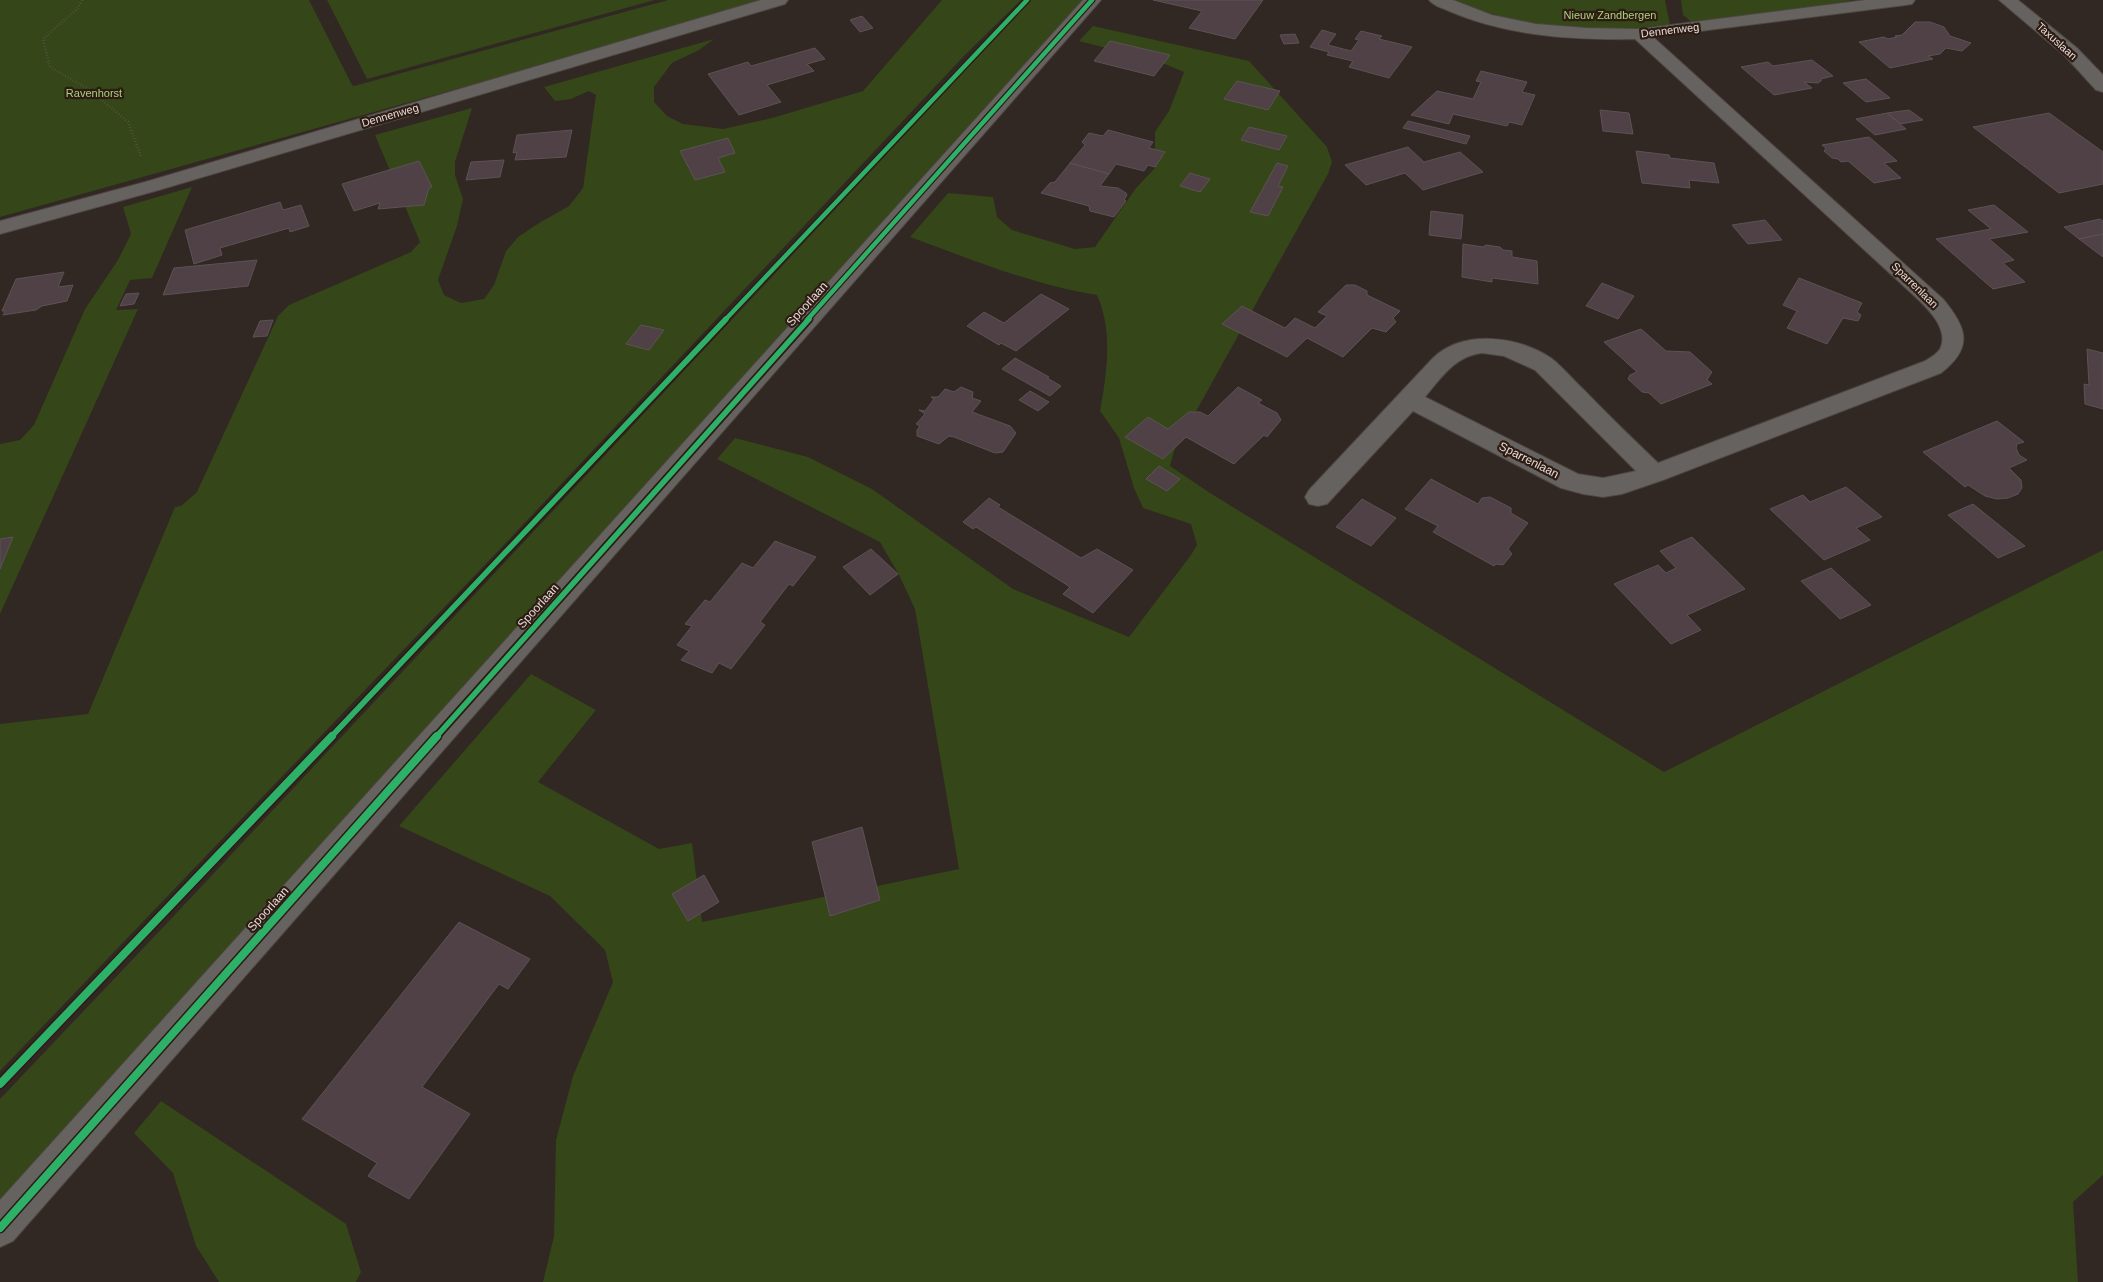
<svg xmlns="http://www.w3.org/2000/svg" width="2103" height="1282" font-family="Helvetica,sans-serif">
	<rect width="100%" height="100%" fill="#312723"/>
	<g fill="#354618">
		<polygon points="0,0 309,0 352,85 354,86 668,0 773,0 0,217"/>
		<polygon points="327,0 655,0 367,79"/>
		<polygon points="942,0 1021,0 964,56 501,548 0,1071 0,724 88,714 175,507 181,506 197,492 278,316 289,305 411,252 420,242 375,135 472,108 455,162 455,175 463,199 457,226 438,280 444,295 461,303 484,299 494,285 506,251 518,237 539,223 569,206 583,188 596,95 589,91 571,99 555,101 544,87 714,39 699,50 672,63 654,87 654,102 667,116 683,124 723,129 772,118 863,91"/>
		<polygon points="1031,0 1083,0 0,1201 0,1099 169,921"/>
		<polygon points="1449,0 1665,0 1670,25 1645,27 1646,32 1533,27"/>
		<polygon points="1681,0 1854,0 1740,19 1694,24 1683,15"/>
		<path d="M1093 26 1249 61 1327 147 1332 162 1328 174 1174 451 1170 466 1210 493 1664 772 2103 550V1175L2073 1202 2078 1282H543L554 1236 556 1140 573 1076 613 982 605 950 550 896 399 826 531 674 596 710 538 782 659 849 692 843 702 922 959 869 915 609 899 575 880 542 717 459 735 438 808 457 872 489 1013 589 1129 637 1191 555 1197 545 1191 524 1143 508 1134 488 1119 438 1100 411C1107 372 1113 331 1097 295 1032 285 971 259 910 237L948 193 993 197 997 217 1012 230 1075 249 1095 247 1136 188 1155 168V132L1169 111 1184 72 1160 62 1079 41Z"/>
		<polygon points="192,187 152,278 130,280 116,310 138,309 0,614 0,444 20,440 34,425 85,309 118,260 131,234 123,207"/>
		<polygon points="161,1101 346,1224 361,1272 356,1282 219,1282 196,1246 173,1173 134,1133"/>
	</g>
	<g fill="#504147" stroke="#5b5354">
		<polygon points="1153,0 1263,0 1235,39 1189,28 1202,11"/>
		<polygon points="862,16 873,28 860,32 850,20"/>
		<polygon points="1915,22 1930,22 1944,27 1950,36 1971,43 1962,51 1946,48 1940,54 1928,56 1933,59 1890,68 1859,42 1884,37 1888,39 1897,37 1895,36 1902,35"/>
		<polygon points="1322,30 1336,34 1328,45 1351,51 1359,40 1355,39 1361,31 1382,36 1379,39 1412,47 1389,78 1349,67 1353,61 1327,55 1329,52 1310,47"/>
		<polygon points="1295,34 1299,43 1284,44 1280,35"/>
		<polygon points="1110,41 1170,55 1154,76 1094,61"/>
		<polygon points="815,48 825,59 807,64 814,71 767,85 781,102 739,115 708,74 748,62 751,66"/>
		<polygon points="1812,60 1833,76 1821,79 1821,81 1818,83 1804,82 1812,88 1774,95 1741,67 1768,62 1773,66"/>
		<polygon points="1481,71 1527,82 1522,92 1535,95 1522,125 1509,122 1507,126 1453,114 1449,124 1411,115 1437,91 1473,99 1481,82 1476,81"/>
		<polygon points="1866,79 1890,98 1866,102 1843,83"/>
		<polygon points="1237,81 1280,91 1268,110 1224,99"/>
		<polygon points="1600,110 1629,113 1633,134 1603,131"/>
		<polygon points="1909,110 1923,120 1900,124 1887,113"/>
		<polygon points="1887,113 1906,129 1875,135 1856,119"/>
		<polygon points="2049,113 2103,152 2103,184 2059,193 1973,127"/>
		<polygon points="1408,121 1470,136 1466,144 1403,128"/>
		<polygon points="1249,127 1287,136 1279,150 1241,140"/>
		<polygon points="572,130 566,157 515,160 517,152 513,153 517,135"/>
		<polygon points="1108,130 1153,142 1149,148 1165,152 1155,167 1148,165 1144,171 1116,164 1109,174 1070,163 1085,145 1082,142 1089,133 1103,136"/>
		<polygon points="1869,137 1897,161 1884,163 1901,178 1874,183 1848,161 1841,162 1838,159 1832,158 1824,151 1826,148 1822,145"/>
		<polygon points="728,138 735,153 718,158 725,172 695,180 680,151"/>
		<polygon points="1408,147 1424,162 1460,152 1483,172 1423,190 1405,173 1366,185 1345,165"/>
		<polygon points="1636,151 1669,155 1670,158 1714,163 1719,183 1689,180 1690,188 1642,183"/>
		<polygon points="504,160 500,177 466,180 471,162"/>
		<polygon points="419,161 432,187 429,188 424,205 378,209 380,203 354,211 342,184"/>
		<polygon points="1070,163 1109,174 1100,186 1118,188 1126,193 1127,195 1124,200 1126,201 1114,217 1090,211 1089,206 1041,193 1050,183 1055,182"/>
		<polygon points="1277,163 1288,166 1278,186 1283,187 1268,216 1250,212"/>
		<polygon points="1190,173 1210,179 1200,192 1180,186"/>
		<polygon points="280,202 283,210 301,205 309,226 290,232 289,228 220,248 222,255 194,264 185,230"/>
		<polygon points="1994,205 2028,232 1989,239 2014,260 2003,263 2025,282 1993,289 1936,239 1991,229 1968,210"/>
		<polygon points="1431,211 1463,215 1461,239 1429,235"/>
		<polygon points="2100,219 2103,221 2103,234 2079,239 2064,227"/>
		<polygon points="1765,220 1782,240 1748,244 1732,225"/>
		<polygon points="2103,234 2103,257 2079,239"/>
		<polygon points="1463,244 1483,247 1486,245 1500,247 1503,250 1512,251 1512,257 1537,261 1538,284 1492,278 1492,282 1462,277"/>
		<polygon points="257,260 248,286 163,295 174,268"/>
		<polygon points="64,272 58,287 73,285 67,301 42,306 36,310 3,315 5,311 2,311 16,279"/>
		<polygon points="1799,278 1862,303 1857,312 1861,315 1858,321 1843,318 1827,344 1787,328 1797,311 1783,305"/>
		<polygon points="1602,283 1634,296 1618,319 1586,306"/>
		<polygon points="1346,285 1355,285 1367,291 1367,295 1400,311 1393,318 1396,322 1386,332 1372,328 1343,357 1307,338 1287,357 1222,324 1242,306 1285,328 1295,318 1315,328 1327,316 1318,312"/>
		<polygon points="139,293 134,304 120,306 126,294"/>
		<polygon points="1041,294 1069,309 1016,351 1001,343 999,345 967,326 984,312 1004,323"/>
		<polygon points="273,320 267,336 253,337 260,321"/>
		<polygon points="641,325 664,330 649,350 626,344"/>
		<polygon points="1641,329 1666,351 1690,352 1712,372 1707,380 1712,384 1661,404 1649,393 1642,392 1628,379 1630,375 1637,372 1604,342"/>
		<polygon points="2087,349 2103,353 2103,409 2085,404 2084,384 2089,385"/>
		<polygon points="1015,358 1049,377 1047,378 1061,386 1050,396 1002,369"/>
		<polygon points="961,387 973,392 972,398 981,401 972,412 1010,426 1016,433 1003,452 995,453 954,437 949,436 939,444 917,436 917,430 920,426 916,424 925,414 919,410 925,411 934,399 931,397 938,397 945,389 954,392"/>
		<polygon points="1238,387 1262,400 1258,403 1277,413 1281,420 1267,437 1264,435 1234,464 1186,437 1163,459 1125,437 1148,417 1168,429 1189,412 1200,412 1208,416"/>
		<polygon points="1030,391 1049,402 1038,411 1019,400"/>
		<polygon points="1997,421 2024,442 2017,444 2016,448 2019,455 2027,460 2009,468 2021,480 2022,488 2018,494 2008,498 1997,499 1985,496 1968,485 1965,487 1923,452"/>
		<polygon points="1159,466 1180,479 1167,491 1146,479"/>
		<polygon points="1431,479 1478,504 1482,498 1490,497 1511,508 1511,513 1528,523 1508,549 1512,554 1503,565 1496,564 1494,566 1433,532 1438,526 1405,509"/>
		<polygon points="1846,487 1882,517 1856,528 1870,540 1824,560 1770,509 1803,495 1810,502"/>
		<polygon points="989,498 1000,505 998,507 1081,558 1097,549 1133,570 1093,613 1063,594 1070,587 976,527 973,529 963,522"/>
		<polygon points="1362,499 1396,518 1371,546 1336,527"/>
		<polygon points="1973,504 2025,546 1998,558 1948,515"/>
		<polygon points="13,537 0,569 0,539"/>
		<polygon points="1692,537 1745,589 1687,615 1701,630 1671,644 1614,584 1658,565 1666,573 1676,568 1660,551"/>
		<polygon points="775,541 816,557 793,586 789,584 760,622 765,625 731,669 719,663 712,673 681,660 689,651 677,645 692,626 685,624 705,600 710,602 742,563 753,568"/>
		<polygon points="871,549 898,574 870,595 843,567"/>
		<polygon points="1831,568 1871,605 1840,619 1801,581"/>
		<polygon points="862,827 880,900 830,916 812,842"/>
		<polygon points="704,875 719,902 688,921 672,894"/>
		<polygon points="459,922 530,959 508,989 499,984 422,1087 470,1114 409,1199 368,1176 377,1163 302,1119"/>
	</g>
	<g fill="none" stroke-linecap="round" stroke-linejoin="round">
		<g stroke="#4d4540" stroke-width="2">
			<g id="minor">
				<polygon points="761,0 788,0 785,4 159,190 0,234 0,221 145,182"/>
				<polygon points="1083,0 1101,0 13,1241 0,1247 0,1200"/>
				<path d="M1429 0H1453L1492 15 1536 24 1587 28 1639 29 1866 0H1915L1912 4 1906 5 1653 37 1943 299C1967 328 1974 347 1941 373L1663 480 1622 494 1603 497 1583 494 1561 488 1413 411 1327 504 1318 506 1309 504 1305 497 1309 490 1433 358C1463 329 1518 336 1551 358 1563 367 1573 380 1584 390 1608 415 1633 439 1658 463L1925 361C1930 358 1937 354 1940 349 1951 327 1922 303 1908 290L1635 39C1572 40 1507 36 1449 11 1442 8 1434 6 1429 0ZM1482 353 1504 356 1535 370 1636 471 1603 478 1578 474 1425 397C1441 378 1455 356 1482 353Z"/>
				<polygon points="1999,0 2018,0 2077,48 2103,75 2103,92 2096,90 2065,56"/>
			</g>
		</g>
		<polyline stroke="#655f5d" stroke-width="2.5" stroke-dasharray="0.5 2.5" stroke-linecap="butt" points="82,0 77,9 43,39 50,67 90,90 128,122 141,156"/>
		<use href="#minor" fill="#666260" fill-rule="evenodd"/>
		<g stroke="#2d1c14" stroke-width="7">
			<g id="cycleway-far2">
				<polyline points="725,320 1027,0"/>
				<polyline points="807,320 1092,0"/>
			</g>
		</g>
		<g stroke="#2d1c14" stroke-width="9">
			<g id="cycleway-far1">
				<polyline points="331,737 726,319"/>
				<polyline points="436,737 809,319"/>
			</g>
		</g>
		<g stroke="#2d1c14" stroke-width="11">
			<g id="cycleway">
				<polyline points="0,1084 332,736"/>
				<polyline points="0,1228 437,736"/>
			</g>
		</g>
		<use href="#cycleway-far2" stroke="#2db169" stroke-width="4.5"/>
		<use href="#cycleway-far1" stroke="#2db169" stroke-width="5.5"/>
		<use href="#cycleway" stroke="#2db169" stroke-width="8"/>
	</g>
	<g text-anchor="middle" stroke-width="4.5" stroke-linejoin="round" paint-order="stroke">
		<g font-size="11" fill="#abd17c" stroke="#2d1c14">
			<text x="1610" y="19">Nieuw Zandbergen</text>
			<text x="94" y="97">Ravenhorst</text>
		</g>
		<g font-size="11" fill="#e7dbd6" stroke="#2d1c14">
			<text transform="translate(1670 30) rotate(-7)" y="4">Dennenweg</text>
			<text transform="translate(2057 41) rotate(42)" y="4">Taxuslaan</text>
			<text transform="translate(390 115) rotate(-16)" y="4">Dennenweg</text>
			<text transform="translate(1915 285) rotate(44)" y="4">Sparrenlaan</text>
		</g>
		<g font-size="12" fill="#e7dbd6" stroke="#2d1c14">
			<text transform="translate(807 304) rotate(-48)" y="4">Spoorlaan</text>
			<text transform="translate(1529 460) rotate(27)" y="4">Sparrenlaan</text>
			<text transform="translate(538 606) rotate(-48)" y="4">Spoorlaan</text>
			<text transform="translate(268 909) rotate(-48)" y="4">Spoorlaan</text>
		</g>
	</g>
</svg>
